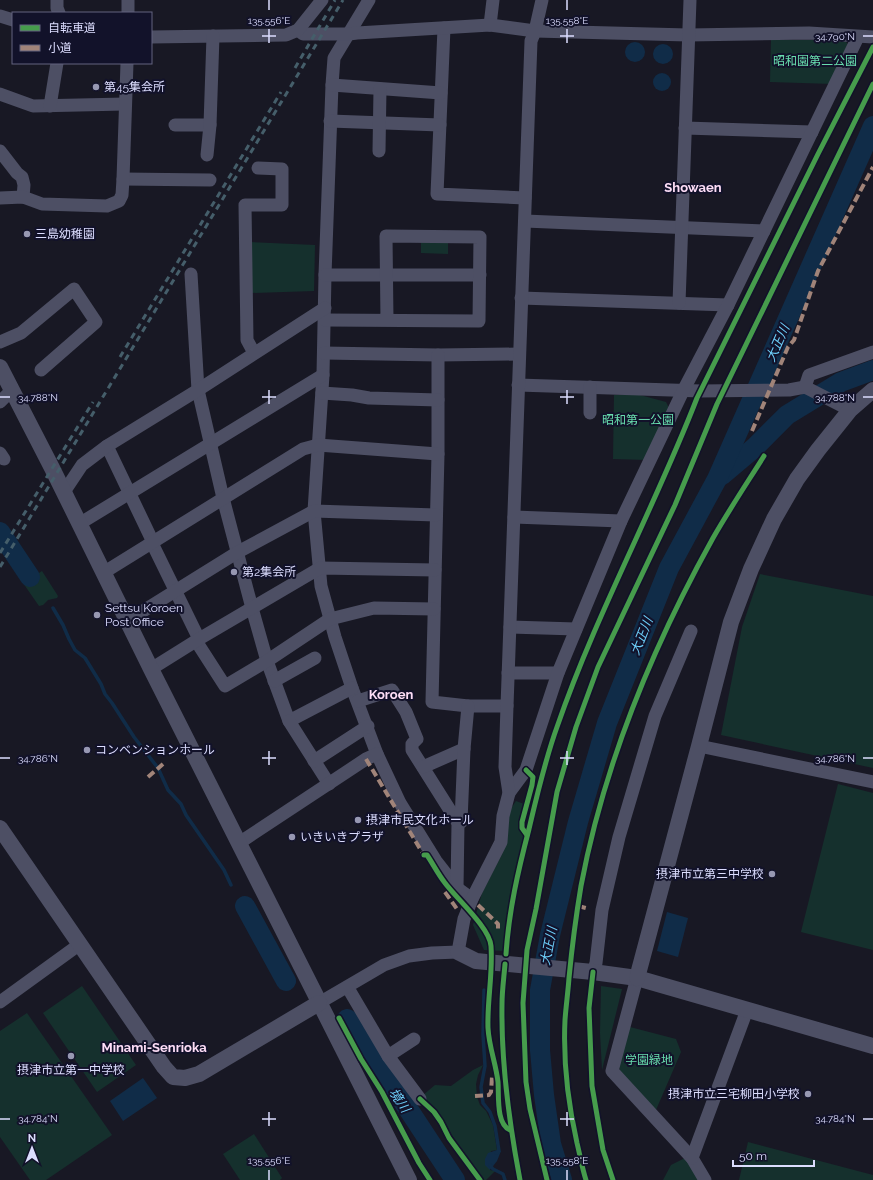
<svg xmlns="http://www.w3.org/2000/svg" width="873" height="1180" font-family="Raleway,'Noto Sans JP',sans-serif">
	<rect width="100%" height="100%" fill="#181824"/>
	<g fill="#15302d">
		<polygon points="771,40 816,40 846,42 849,46 833,84 770,82"/>
		<polygon points="421,241 448,241 448,254 421,253"/>
		<polygon points="249,242 315,245 314,291 252,293"/>
		<polygon points="614,395 640,395 666,402 669,408 647,460 613,459"/>
		<polygon points="42,571 58,596 57,598 48,600 43,605 39,606 23,583"/>
		<polygon points="760,574 873,596 873,768 721,735 742,627"/>
		<polygon points="838,784 873,793 873,950 801,932"/>
		<polygon points="516,801 524,804 520,826 524,835 512,893 504,951 484,950 473,925 482,893 502,854 507,840 508,813"/>
		<polygon points="82,986 136,1065 97,1092 43,1013"/>
		<polygon points="601,986 622,989 602,1070 600,1033"/>
		<polygon points="27,1013 112,1135 46,1180 30,1180 0,1137 0,1031"/>
		<polygon points="630,1027 676,1039 681,1052 656,1110 621,1075 619,1066"/>
		<polygon points="483,1065 478,1075 476,1084 477,1097 480,1105 486,1111 493,1125 497,1150 491,1151 490,1170 495,1171 486,1180 484,1180 453,1137 438,1111 422,1096 435,1085 451,1086 473,1070"/>
		<polygon points="254,1134 282,1178 280,1180 240,1180 223,1154"/>
		<polygon points="748,1142 873,1175 873,1180 739,1180"/>
		<polygon points="685,1158 700,1180 663,1180 671,1165"/>
	</g>
	<g fill="#102c48">
		<circle cx="635" cy="52" r="10"/>
		<circle cx="663" cy="54" r="10"/>
		<circle cx="662" cy="82" r="9"/>
		<polygon points="667,912 688,918 678,957 657,951"/>
		<polygon points="143,1078 157,1098 123,1121 110,1101"/>
		<polygon points="497,1150 501,1151 497,1161 490,1170 485,1165 485,1159 488,1153"/>
	</g>
	<g fill="none" stroke-linecap="round" stroke-linejoin="round">
		<g stroke="#102c48" stroke-width="3.5">
			<polyline points="53,608 63,625 69,639 75,650 85,658 101,684 105,694 112,703 134,737 158,768 168,790 181,804 186,815 224,870 231,885"/>
			<polyline points="484,990 483,1035 485,1066 481,1087 483,1103 490,1112 495,1126 499,1151 496,1153"/>
			<polyline points="490,1165 493,1169 503,1174 505,1180"/>
		</g>
		<g stroke="#102c48" stroke-width="20">
			<polyline points="722,475 754,448 787,415 841,382 873,370"/>
			<polyline points="0,532 30,577"/>
			<polyline points="245,906 286,981"/>
			<polyline points="347,1019 354,1024 370,1055 389,1080 455,1180"/>
			<polyline points="562,1180 551,1144 544,1095 540,1050 540,990 550,935 578,822 607,723 669,568 717,479 873,126"/>
		</g>
		<g stroke="#4d4f64" stroke-width="13">
			<polyline points="57,0 57,8 59,13"/>
			<polyline points="369,0 334,58 332,85 325,275 323,375 314,511 321,586 335,637 352,688 377,754 400,803 436,861 457,888 472,899"/>
			<polyline points="128,13 128,0"/>
			<polyline points="0,16 13,20"/>
			<polyline points="490,25 493,0"/>
			<polyline points="444,28 437,194 525,198"/>
			<polyline points="298,30 303,34 349,34 357,33 490,25 535,31 688,35 809,33 873,37"/>
			<polyline points="151,37 286,35 298,30 322,0"/>
			<polyline points="332,85 441,93"/>
			<polyline points="0,94 33,106 125,104"/>
			<polyline points="50,106 57,63"/>
			<polyline points="330,121 440,125"/>
			<polyline points="175,125 210,125"/>
			<polyline points="685,128 812,132"/>
			<polyline points="0,151 17,173 22,177 24,185 23,197"/>
			<polyline points="379,151 380,89"/>
			<polyline points="207,155 210,125 213,36"/>
			<polyline points="123,179 210,180"/>
			<polyline points="0,198 23,197 42,204 107,206 119,201 122,195 123,179 127,63"/>
			<polyline points="525,221 764,231"/>
			<polyline points="191,274 198,390 223,498 252,608 267,661 289,721 352,688"/>
			<polyline points="325,275 480,275"/>
			<polyline points="521,298 728,305"/>
			<polyline points="679,303 690,0"/>
			<polyline points="325,320 479,321 480,237 386,236 387,320"/>
			<polyline points="0,342 21,333 74,289 96,322 41,370"/>
			<polyline points="254,353 247,340 245,205 282,205 282,169 258,168"/>
			<polyline points="324,353 438,355 519,354"/>
			<polyline points="438,355 438,454 432,702 468,706 507,706"/>
			<polyline points="518,385 701,391 789,390 805,387 850,410"/>
			<polyline points="590,387 590,413"/>
			<polyline points="805,387 809,375 873,352"/>
			<polyline points="322,393 352,395 369,398 438,400"/>
			<polyline points="0,402 12,390"/>
			<polyline points="107,446 151,538 152,543 199,639 198,644 225,686 267,661 330,619 374,608 434,609"/>
			<polyline points="0,453 4,459"/>
			<polyline points="64,492 82,465 107,446 198,390 325,308"/>
			<polyline points="514,517 621,521"/>
			<polyline points="79,524 323,375"/>
			<polyline points="103,573 303,449 318,445 438,454"/>
			<polyline points="127,621 238,552 314,511 436,515"/>
			<polyline points="510,627 576,629"/>
			<polyline points="151,669 199,639 320,568 435,570"/>
			<polyline points="508,673 558,673"/>
			<polyline points="274,681 315,658"/>
			<polyline points="358,701 392,690 406,712 417,739 412,744 412,750 458,823 457,888"/>
			<polyline points="289,721 329,784"/>
			<polyline points="699,746 873,782"/>
			<polyline points="314,761 368,726"/>
			<polyline points="423,767 464,749"/>
			<polyline points="509,793 526,770 558,673 621,521 683,391 728,305 858,37"/>
			<polyline points="458,823 461,822 464,749 468,706"/>
			<polyline points="239,843 366,759 377,754"/>
			<polyline points="593,972 596,963 602,910 619,837 655,716 691,631"/>
			<polyline points="637,978 612,1071 692,1158 705,1180"/>
			<polyline points="348,988 388,1056 420,1099"/>
			<polyline points="0,1002 80,944"/>
			<polyline points="319,1003 384,965 409,956 432,953 458,952 464,919 472,899 501,842 503,816 509,793 505,767 507,706 531,41 535,31 542,0"/>
			<polyline points="388,1056 414,1039"/>
			<polyline points="692,1158 747,1010"/>
		</g>
		<g stroke="#4d4f64" stroke-width="16">
			<polyline points="0,367 52,468 151,669 409,1180"/>
			<polyline points="0,828 164,1067 173,1077 185,1078 199,1074 319,1003"/>
			<polyline points="458,952 476,961 593,972 637,978 873,1046"/>
			<polyline points="637,978 699,746 731,622 751,569 774,519 797,479 818,450 850,410 873,390"/>
		</g>
		<g stroke="#455e6a" stroke-width="3" stroke-dasharray="6 5" stroke-linecap="butt">
			<polyline points="295,68 335,0"/>
			<polyline points="120,357 281,92"/>
			<polyline points="0,553 93,402"/>
			<polyline points="0,567 343,0"/>
		</g>
		<g stroke="#a18479" stroke-width="4" stroke-dasharray="8 4" stroke-linecap="butt">
			<polyline points="752,431 788,347 794,340 818,271 873,167"/>
			<polyline points="366,759 425,857"/>
			<polyline points="148,777 163,764"/>
			<polyline points="445,892 457,909"/>
			<polyline points="478,905 498,924 498,931"/>
			<polyline points="578,906 586,908"/>
			<polyline points="475,1096 489,1095 491,1092 492,1077 496,1075"/>
		</g>
		<g stroke="#12122a" stroke-width="8">
			<g id="cycleway">
				<polyline points="526,770 533,777 532,785 522,822 522,828 527,835"/>
				<path d="M424 855H427C433 864 438 874 445 883 456 898 490 928 491 946 493 974 487 1001 488 1028 489 1047 496 1064 498 1082 499 1096 496 1124 510 1130"/>
				<path d="M506 954C509 910 518 871 529 829 537 795 545 760 557 727 596 614 654 509 697 398L818 154 873 47"/>
				<path d="M505 964C504 977 502 991 502 1004 501 1063 509 1122 520 1180"/>
				<polyline points="593,972 589,1008 592,1086 603,1150 613,1180"/>
				<polyline points="339,1018 361,1059 382,1092 419,1163 430,1180"/>
				<polyline points="420,1099 434,1112 441,1122 449,1138 480,1180"/>
				<polyline points="547,1180 530,1109 526,1082 523,1003 527,950 536,909 557,792 576,727 598,667 675,505 717,404 873,84"/>
				<path d="M586 1180C582 1168 580 1155 577 1143 568 1103 563 1061 565 1020 566 1006 568 992 569 978 572 947 576 916 581 886 604 764 653 646 713 538 729 510 747 483 764 456"/>
			</g>
		</g>
		<use href="#cycleway" stroke="#469c4c" stroke-width="5"/>
	</g>
	<path fill="none" stroke="#dcddfe" stroke-width="1.5" d="M269 0V10M567 0V10M269 29V43M567 29V43M262 36H276M560 36H574M863 36H873M269 390V404M567 390V404M0 397H10M262 397H276M560 397H574M863 397H873M269 751V765M567 751V765M0 758H10M262 758H276M560 758H574M863 758H873M269 1112V1126M567 1112V1126M0 1119H10M262 1119H276M560 1119H574M863 1119H873M269 1170V1180M567 1170V1180"/>
	<g fill="#9798b2" stroke="#12122a" stroke-width="1.5">
		<circle cx="96" cy="87" r="4"/>
		<circle cx="27" cy="234" r="4"/>
		<circle cx="234" cy="572" r="4"/>
		<circle cx="97" cy="615" r="4"/>
		<circle cx="87" cy="750" r="4"/>
		<circle cx="358" cy="820" r="4"/>
		<circle cx="292" cy="837" r="4"/>
		<circle cx="772" cy="874" r="4"/>
		<circle cx="71" cy="1056" r="4"/>
		<circle cx="808" cy="1094" r="4"/>
	</g>
	<g text-anchor="middle" stroke-width="4" stroke-linejoin="round" paint-order="stroke">
		<g font-size="12" fill="#68ddae" stroke="#12122a">
			<text x="815" y="65">昭和園第二公園</text>
			<text x="638" y="424">昭和第一公園</text>
			<text x="649" y="1064">学園緑地</text>
		</g>
		<g font-size="12" fill="#dcddfe" stroke="#12122a" text-anchor="start">
			<text x="104" y="91">第45集会所</text>
			<text x="35" y="238">三島幼稚園</text>
			<text x="242" y="576">第2集会所</text>
			<text x="105" y="612">Settsu Koroen<tspan x="105" dy="14">Post Office</tspan></text>
			<text x="95" y="754">コンベンションホール</text>
			<text x="366" y="824">摂津市民文化ホール</text>
			<text x="300" y="841">いきいきプラザ</text>
			<text x="764" y="878" text-anchor="end">摂津市立第三中学校</text>
			<text x="71" y="1074" text-anchor="middle">摂津市立第一中学校</text>
			<text x="800" y="1098" text-anchor="end">摂津市立三宅柳田小学校</text>
		</g>
		<g font-size="13" font-weight="bold" fill="#fedef7" stroke="#12122a">
			<text x="693" y="192">Showaen</text>
			<text x="391" y="699">Koroen</text>
			<text x="154" y="1052">Minami-Senrioka</text>
		</g>
		<g font-size="13" font-style="italic" fill="#6dcffa" stroke="#12122a">
			<text transform="translate(777 343) rotate(-66)" y="5">大正川</text>
			<text transform="translate(641 636) rotate(-68)" y="5">大正川</text>
			<text transform="translate(548 946) rotate(-79)" y="5">大正川</text>
			<text transform="translate(400 1100) rotate(56)" y="5">境川</text>
		</g>
	</g>
	<g font-size="10" text-anchor="middle" fill="#dcddfe" stroke="#12122a" stroke-width="4" stroke-linejoin="round" paint-order="stroke">
		<text x="269" y="24">135.556°E</text>
		<text x="567" y="24">135.558°E</text>
		<text x="835" y="40">34.790°N</text>
		<text x="38" y="401">34.788°N</text>
		<text x="835" y="401">34.788°N</text>
		<text x="38" y="762">34.786°N</text>
		<text x="835" y="762">34.786°N</text>
		<text x="38" y="1122">34.784°N</text>
		<text x="835" y="1122">34.784°N</text>
		<text x="269" y="1164">135.556°E</text>
		<text x="567" y="1164">135.558°E</text>
	</g>
	<rect x="12" y="12" width="140" height="52" fill="#12122a" stroke="#63637f"/>
	<rect x="20" y="25" width="20" height="6" fill="#469c4c" stroke="#63637f"/>
	<text x="48" y="32" font-size="12" fill="#dcddfe">自転車道</text>
	<rect x="20" y="45" width="20" height="6" fill="#a18479" stroke="#63637f"/>
	<text x="48" y="52" font-size="12" fill="#dcddfe">小道</text>
	<g transform="translate(32 1148)" stroke="#12122a" stroke-width="3" paint-order="stroke">
	<path d="M0-3L7 15L0 10L-7 15Z" fill="#dcddfe"/>
	<text y="-6" font-size="11" font-weight="bold" text-anchor="middle" fill="#dcddfe">N</text>
	</g>
	<path d="M733 1160v6h81v-6" fill="none" stroke="#dcddfe" stroke-width="2"/>
	<text x="739" y="1160" font-size="12" fill="#dcddfe" stroke="#12122a" stroke-width="3" paint-order="stroke">50 m</text>
</svg>
